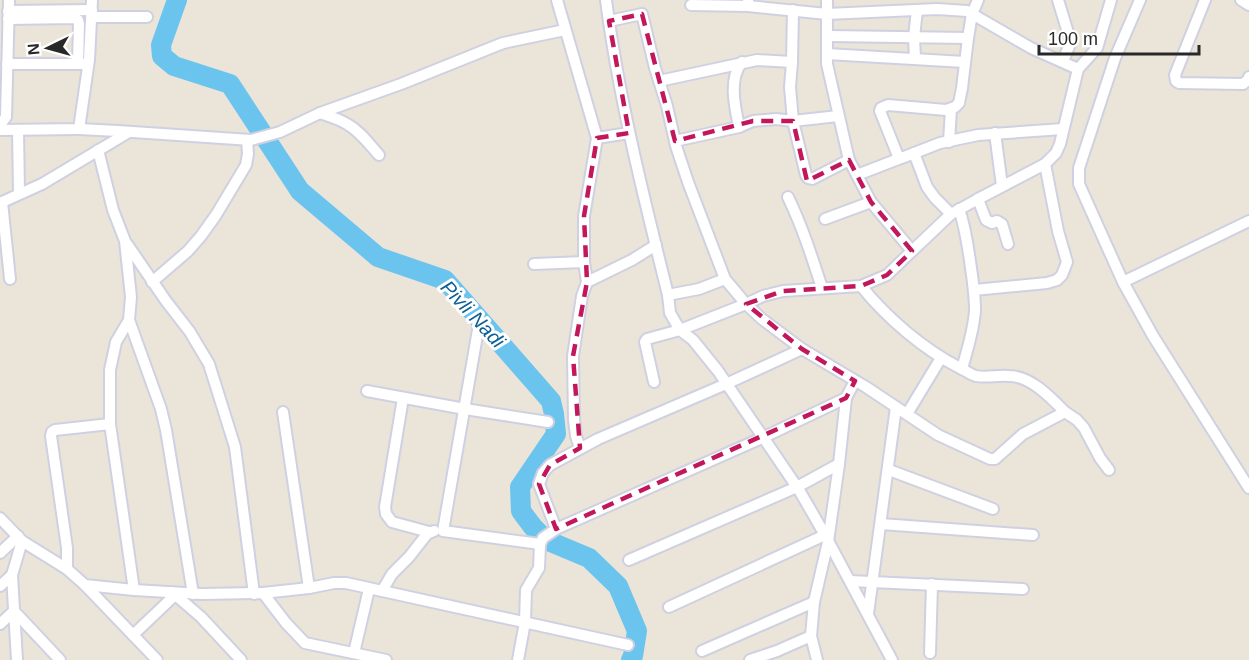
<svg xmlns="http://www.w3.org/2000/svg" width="1249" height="660" font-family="Helvetica,sans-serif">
	<rect width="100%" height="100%" fill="#ebe4d9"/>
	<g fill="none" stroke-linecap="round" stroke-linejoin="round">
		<polyline stroke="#6bc4ee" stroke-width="20" points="177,0 161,45 162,56 174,66 230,84 300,191 378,257 445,280 551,401 554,414 556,434 520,487 521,511 533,527 546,540 589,558 618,586 637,631 633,656 631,660"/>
		<g stroke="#cfd1e1" stroke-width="14">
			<g id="minor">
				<polyline points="557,0 597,138 629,133"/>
				<path d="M606 0C619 100 644 198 668 295L670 313 680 330 693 340 718 371 799 490 825 535 892 660"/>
				<polyline points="748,0 748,6 827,14 827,0"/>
				<polyline points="978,0 972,14 968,38 962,88 959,103 955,107 946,110 888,105 881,108 880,111 898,156 901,158 904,157 940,143 978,135 1063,129"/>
				<polyline points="1058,0 1069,36 1070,44 1063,61"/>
				<polyline points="1140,0 1115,58 1079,168 1079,184 1123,282 1153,336 1249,488"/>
				<polyline points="1205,0 1175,75 1176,81 1179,83 1243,84 1248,80 1249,77"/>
				<polyline points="1241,0 1249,5"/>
				<polyline points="691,5 748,6"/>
				<polyline points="8,11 92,10"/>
				<polyline points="92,17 147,17"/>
				<polyline points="8,19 74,18 78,20 79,24 78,63"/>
				<path d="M609 21 642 14 655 68 667 106 676 146 688 182 725 279 746 304 762 319 802 349 866 387 938 435 990 459H995L1023 434 1065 412C1051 398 1031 376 1009 376 998 375 986 378 976 376 971 375 965 370 960 368 923 349 887 318 861 286"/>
				<polyline points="828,36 968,38"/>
				<polyline points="827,54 965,62"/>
				<polyline points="915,59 914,37 917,10"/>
				<polyline points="792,62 793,10"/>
				<polyline points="7,64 85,64"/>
				<polyline points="659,81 757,60 792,62 790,87 793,121 776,119 753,121 739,127 675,141"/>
				<path d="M320 113C329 116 339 119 347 124 360 131 369 144 379 155"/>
				<polyline points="838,116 793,121 806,175 808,178 812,179 849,160"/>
				<polyline points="0,125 6,117 9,0"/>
				<path d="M739 127C735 107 728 79 742 62"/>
				<polyline points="79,129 118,131 251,140 280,132 320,113 401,84 503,43 565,30"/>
				<polyline points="0,130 79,129 89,60 92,0"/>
				<polyline points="18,130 19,194"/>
				<polyline points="995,133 1002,186"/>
				<polyline points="949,142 951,109"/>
				<polyline points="98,150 113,210 125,241 131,297 129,320 116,342 110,370 110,424 134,590"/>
				<polyline points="914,153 927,187 935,198 951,214"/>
				<polyline points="857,175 901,158"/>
				<path d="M788 197C802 226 812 257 822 288"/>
				<polyline points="978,199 986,220 992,223 997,221 1002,224 1008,244"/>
				<polyline points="2,202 10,279"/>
				<polyline points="0,203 42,184 129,132"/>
				<path d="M959 209C966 229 968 248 971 268 973 282 975 296 975 310 974 330 967 350 962 369"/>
				<polyline points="825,219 871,202"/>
				<polyline points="127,244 166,301 190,332 209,364 235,447 254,594"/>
				<polyline points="912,251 951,214 978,199 1045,164 1056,153 1060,144 1078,69 1097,48 1111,0"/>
				<polyline points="534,264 584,262"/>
				<polyline points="152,282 188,251 201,236 216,215 246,165 248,154 247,140"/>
				<polyline points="587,282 632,260 656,245"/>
				<polyline points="1123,282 1249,221"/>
				<polyline points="974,290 1047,283 1057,280 1062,275 1067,262 1058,231 1045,164"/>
				<polyline points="668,295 699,289 725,279"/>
				<polyline points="129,320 161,409 166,430 193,594"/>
				<polyline points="479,324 443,531 540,544"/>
				<polyline points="654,382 645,342 647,339 680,330 746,304 763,296 783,291 861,286 887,275 912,251 871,202 849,160 827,64 827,14 937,9 967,11 1031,48 1078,69"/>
				<polyline points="367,391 465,409 548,422"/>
				<polyline points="403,398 385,507 386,514 392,522 429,532"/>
				<polyline points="283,412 309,588"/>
				<polyline points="1065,412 1077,420 1084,428 1100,458 1109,470"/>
				<polyline points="907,414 941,358"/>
				<polyline points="580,448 576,436 574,420 573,356 582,296 587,282 584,262 584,216 597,138"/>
				<polyline points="889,470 993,509"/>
				<polyline points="0,518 22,541 12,575 17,660"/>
				<polyline points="881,524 1033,535"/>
				<polyline points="556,529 539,484 543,473 550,465 598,439 726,384 802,349"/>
				<polyline points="22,541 67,569 85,585 134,590 202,594 263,593 286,623 305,643 386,660"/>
				<polyline points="0,553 18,536"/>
				<polyline points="629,560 797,487 839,464"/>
				<polyline points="67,569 67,548 51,436 52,432 55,430 110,424"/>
				<polyline points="850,581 1023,589"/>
				<polyline points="85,585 157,660"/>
				<polyline points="0,586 12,575"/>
				<polyline points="382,591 392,574 409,557 427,534 434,531"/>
				<polyline points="172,592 201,617 241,660"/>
				<polyline points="263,593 309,588 334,583 346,583 628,645"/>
				<polyline points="669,607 825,535"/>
				<polyline points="868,614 896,407"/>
				<polyline points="0,624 14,611 60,660"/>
				<polyline points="133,635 175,595"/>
				<polyline points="702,651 814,602"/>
				<polyline points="354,653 369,589"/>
				<polyline points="930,653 932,584"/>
				<polyline points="518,660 525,622 526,590 539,568 540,544 543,538 556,529 762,438 846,398"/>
				<polyline points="750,660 777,651 811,636"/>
				<polyline points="817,660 811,636 814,602 828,542 839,464 846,398 855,381"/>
			</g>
		</g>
		<use href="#minor" stroke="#fff" stroke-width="10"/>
	</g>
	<path fill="none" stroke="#c2185b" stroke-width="4.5" stroke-dasharray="12 8" stroke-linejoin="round" d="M642 14 675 141 753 121H793L807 181 849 160 871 202 912 251 887 275 861 286 783 291 746 304 802 349 855 381 846 398 556 529 539 484 550 465 580 448 573 356 587 282 584 216 597 138 629 133 609 21Z"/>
	<g text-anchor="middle" stroke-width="6" stroke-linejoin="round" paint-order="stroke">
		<g font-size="20" font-style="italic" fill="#0d6097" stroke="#fff">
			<text transform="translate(473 314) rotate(47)" y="7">Pivli Nadi</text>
		</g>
	</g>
	<g transform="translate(48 48) rotate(265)" stroke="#ffffff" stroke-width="4.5" paint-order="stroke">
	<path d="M0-4.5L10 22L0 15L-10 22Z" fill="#282828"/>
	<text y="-9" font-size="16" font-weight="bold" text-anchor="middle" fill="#282828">N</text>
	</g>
	<path d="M1039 45v9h160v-9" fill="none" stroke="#282828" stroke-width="3"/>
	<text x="1048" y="45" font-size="18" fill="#282828" stroke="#ffffff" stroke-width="4.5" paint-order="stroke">100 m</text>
</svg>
